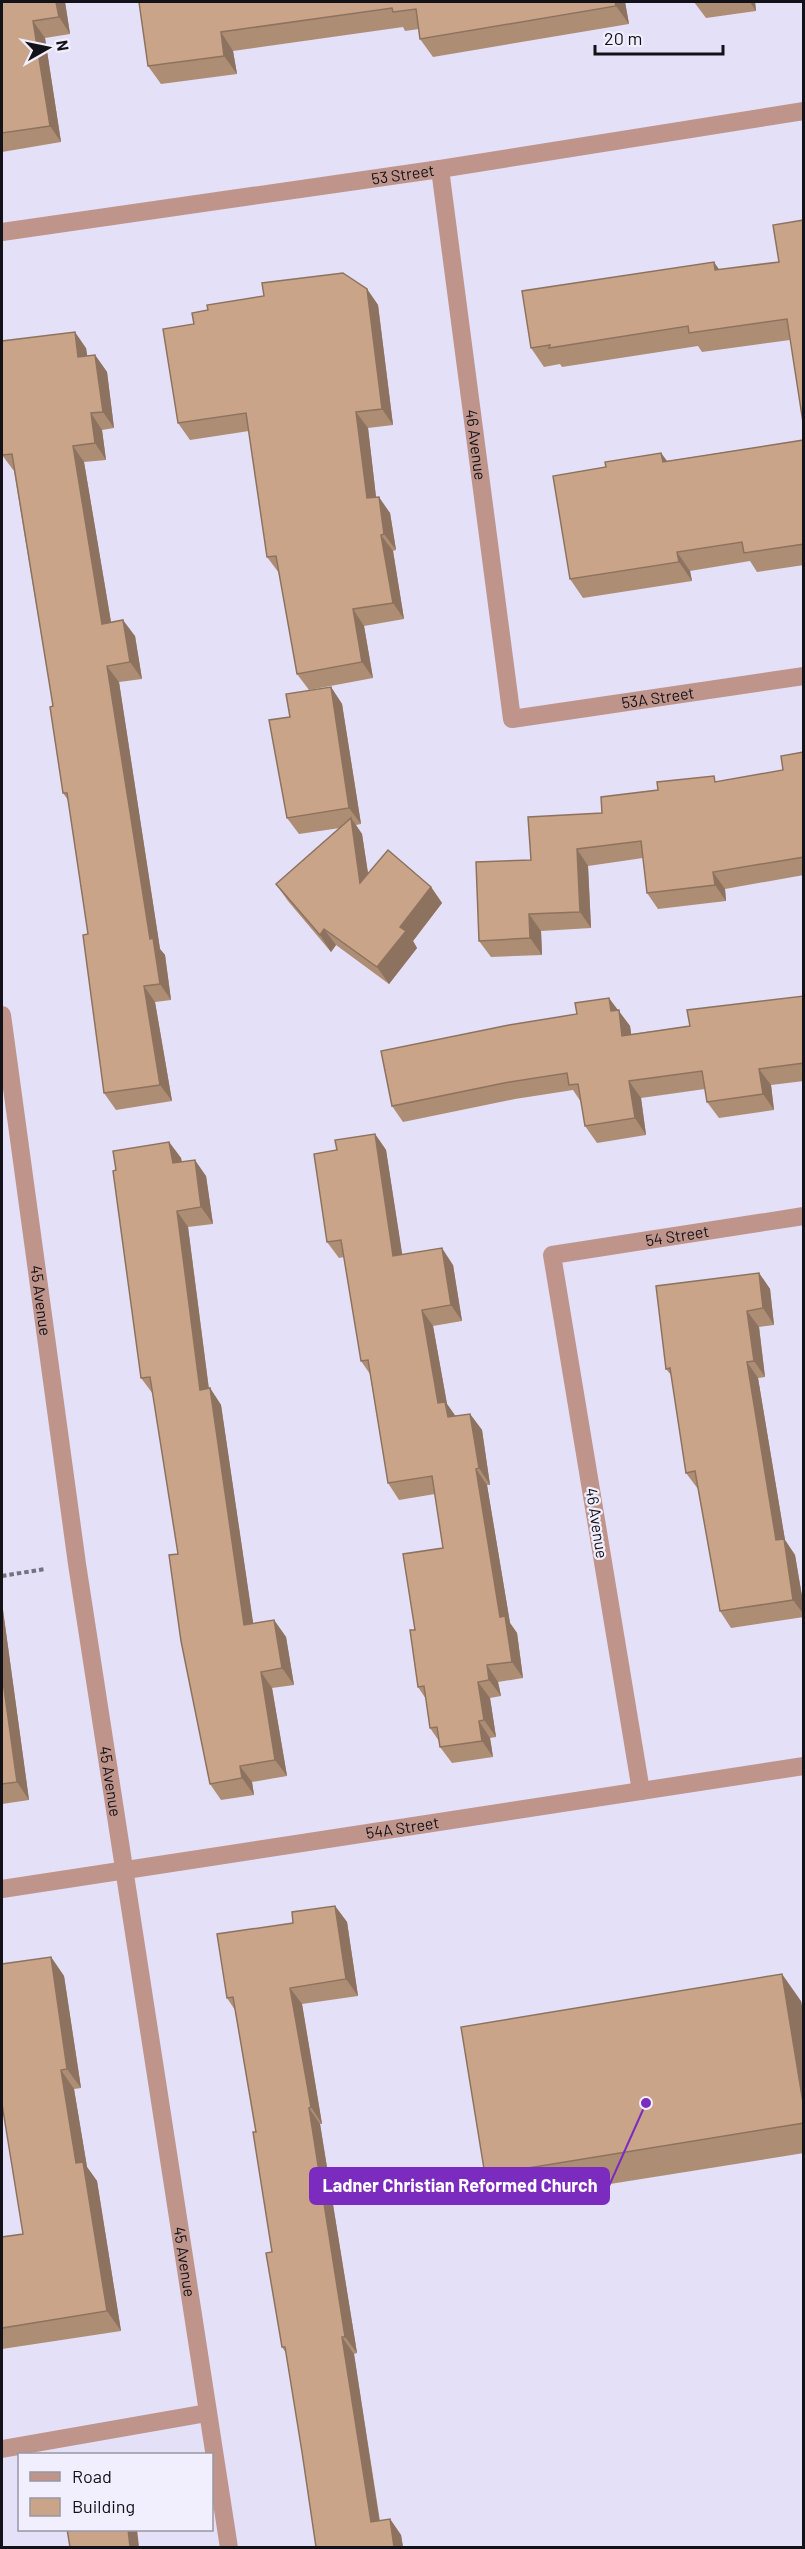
<svg xmlns="http://www.w3.org/2000/svg" width="805" height="2549" font-family="Barlow,sans-serif">
	<rect width="100%" height="100%" fill="#e4e0f7"/>
	<g fill="none" stroke-linecap="round" stroke-linejoin="round">
		<polyline stroke="#747180" stroke-width="4" stroke-dasharray="4.5 3" stroke-linecap="butt" points="2,1576 45,1569"/>
		<g stroke="#bf948b" stroke-width="18">
			<path id="s1" d="M440 169 512 719 804 676"/>
			<path id="s2" d="M2 232 440 169 804 111"/>
			<path id="s3" d="M2 1015 77 1564 229 2548"/>
			<path id="s4" d="M641 1791 552 1255 804 1216"/>
			<path id="s5" d="M2 1889 804 1766"/>
			<polyline points="2,2449 207,2413"/>
		</g>
	</g>
	<g fill="#ae8d75">
		<polygon points="2,2 65,2 70,34 45,38 61,142 2,152"/>
		<polygon points="139,2 625,2 629,24 433,57 420,39 419,29 405,31 403,27 233,51 237,74 161,84 148,66"/>
		<polygon points="694,2 755,2 756,11 706,18"/>
		<polygon points="779,262 790,340 702,352 698,346 562,367 560,364 544,367 531,348 719,270"/>
		<polygon points="367,289 378,305 393,425 368,428 376,497 390,513 396,550 393,551 404,619 364,626 373,678 309,690 297,674 279,573 267,557 249,431 190,440 178,423 194,324"/>
		<polygon points="86,348 87,356 95,355 107,372 114,428 102,430 106,460 84,462 111,622 135,636 142,679 119,682 160,949 165,955 171,1000 155,1002 172,1101 116,1110 104,1093 88,934 68,800 63,793 53,706 14,471 2,455"/>
		<polygon points="804,440 804,565 757,572 750,561 690,571 692,581 583,598 570,579 606,467 661,453 667,461"/>
		<polygon points="331,687 342,704 361,824 356,825 362,834 368,874 431,887 442,903 413,941 417,948 389,984 336,945 331,952 288,901 276,884 340,828 299,834 287,818 290,717"/>
		<polygon points="804,752 804,875 725,889 726,901 658,909 647,893 643,858 588,866 591,928 541,931 542,955 491,957 479,941 531,860 602,813 658,790 718,782 783,770"/>
		<polygon points="804,996 804,1081 771,1085 774,1110 719,1118 707,1102 705,1089 641,1098 646,1135 597,1143 585,1126 581,1102 573,1090 515,1099 403,1122 392,1106 577,1014 618,1010 630,1026 631,1034 690,1026"/>
		<polygon points="375,1134 386,1150 402,1255 453,1265 462,1321 433,1326 447,1404 455,1416 470,1414 482,1430 490,1485 487,1485 510,1623 517,1633 523,1678 498,1682 501,1696 490,1698 496,1737 490,1738 493,1757 452,1763 440,1747 439,1741 430,1728 426,1699 418,1687 415,1630 443,1548 435,1494 399,1500 388,1483 370,1374 361,1361 344,1257 339,1258 327,1242"/>
		<polygon points="169,1142 181,1158 182,1161 206,1176 213,1224 188,1227 209,1389 210,1388 221,1405 253,1624 274,1620 286,1637 294,1685 272,1688 287,1776 252,1782 254,1795 221,1800 210,1784 178,1554 153,1394 141,1378 116,1170"/>
		<polygon points="759,1273 770,1289 774,1325 759,1327 765,1377 758,1378 785,1540 795,1555 804,1608 804,1617 731,1628 720,1611 698,1489 686,1473 671,1375 666,1369"/>
		<polygon points="2,1603 29,1800 2,1804"/>
		<polygon points="335,1906 347,1922 358,1996 302,2004 322,2124 320,2124 357,2353 354,2354 380,2521 390,2519 401,2535 403,2547 302,2452 286,2353 282,2347 272,2252 256,2132 235,2010 227,1998 293,1923"/>
		<polygon points="51,1957 64,1976 81,2088 74,2089 87,2167 97,2181 121,2331 2,2349 2,2237 23,2234"/>
		<polygon points="801,2001 804,2017 804,2153 504,2201 485,2175"/>
	</g>
	<g fill="#8d735f">
		<polygon points="56,2 65,2 70,34 59,17"/>
		<polygon points="615,2 625,2 629,24 616,6"/>
		<polygon points="750,2 755,2 756,11"/>
		<polygon points="33,21 45,38 61,142 50,126"/>
		<polygon points="221,32 233,51 237,74 224,56"/>
		<polygon points="714,262 727,281 715,270"/>
		<polygon points="367,289 378,305 393,425 382,409"/>
		<polygon points="75,332 86,348 90,373 78,357"/>
		<polygon points="95,355 107,372 114,428 103,412"/>
		<polygon points="356,412 368,428 378,514 367,498"/>
		<polygon points="91,413 102,430 106,460 95,443"/>
		<polygon points="73,446 84,462 114,640 102,624"/>
		<polygon points="661,453 675,472 663,462"/>
		<polygon points="379,497 390,513 396,550 384,534"/>
		<polygon points="381,535 393,551 404,619 393,603"/>
		<polygon points="677,552 690,571 692,581 679,562"/>
		<polygon points="353,609 364,626 373,678 362,662"/>
		<polygon points="123,620 135,636 142,679 130,662"/>
		<polygon points="107,666 119,682 160,949 165,955 171,1000 160,984 150,939"/>
		<polygon points="331,687 342,704 361,824 349,808"/>
		<polygon points="351,818 362,834 372,899 360,883"/>
		<polygon points="577,849 588,866 591,928 580,912"/>
		<polygon points="713,872 725,889 726,901 715,885"/>
		<polygon points="431,887 442,903 413,941 417,948 389,984 377,967 400,927"/>
		<polygon points="529,914 541,931 542,955 530,938"/>
		<polygon points="324,929 336,945 331,952 320,935"/>
		<polygon points="144,986 155,1002 172,1101 160,1085"/>
		<polygon points="609,998 630,1026 634,1052 622,1036 611,1011"/>
		<polygon points="759,1069 771,1085 774,1110 763,1094"/>
		<polygon points="629,1081 641,1098 646,1135 635,1118"/>
		<polygon points="375,1134 386,1150 405,1272 393,1256"/>
		<polygon points="169,1142 181,1158 184,1179 173,1163"/>
		<polygon points="195,1160 206,1176 213,1224 201,1207"/>
		<polygon points="177,1211 188,1227 211,1406 200,1390"/>
		<polygon points="442,1248 453,1265 462,1321 451,1305"/>
		<polygon points="759,1273 770,1289 774,1325 763,1308"/>
		<polygon points="422,1310 433,1326 447,1404 457,1418 459,1434 438,1403"/>
		<polygon points="747,1311 759,1327 765,1377 754,1361"/>
		<polygon points="747,1362 758,1378 785,1540 795,1555 804,1608 804,1615 793,1600 776,1540"/>
		<polygon points="210,1388 221,1405 256,1642 244,1625"/>
		<polygon points="470,1414 482,1430 490,1485 479,1468"/>
		<polygon points="476,1469 487,1485 510,1623 517,1633 523,1678 512,1662 500,1617"/>
		<polygon points="2,1603 29,1800 17,1782 2,1674"/>
		<polygon points="274,1620 286,1637 294,1685 282,1668"/>
		<polygon points="487,1665 498,1682 501,1696 489,1680"/>
		<polygon points="261,1672 272,1688 287,1776 275,1760"/>
		<polygon points="478,1682 490,1698 496,1737 484,1720"/>
		<polygon points="479,1721 490,1738 493,1757 482,1741"/>
		<polygon points="240,1766 252,1782 254,1795 242,1778"/>
		<polygon points="335,1906 347,1922 358,1996 346,1979"/>
		<polygon points="51,1957 64,1976 81,2088 67,2069"/>
		<polygon points="782,1974 801,2001 804,2017 804,2109"/>
		<polygon points="290,1988 302,2004 322,2124 311,2107"/>
		<polygon points="61,2070 74,2089 87,2167 97,2181 121,2331 107,2311 76,2163"/>
		<polygon points="309,2108 320,2124 357,2353 345,2337"/>
		<polygon points="342,2337 354,2354 382,2538 371,2522"/>
		<polygon points="390,2519 401,2535 403,2547 394,2547"/>
		<polygon points="128,2529 137,2529 139,2547 130,2547"/>
	</g>
	<g fill="#caa488" stroke="#8d735f" stroke-width="1.5">
		<polygon points="2,2 56,2 59,17 33,21 50,126 2,133"/>
		<polygon points="139,2 615,2 616,6 420,39 416,9 393,12 392,8 221,32 224,56 148,66"/>
		<polygon points="804,220 804,429 787,319 689,333 688,326 549,348 550,345 531,348 522,291 714,262 715,270 779,262 773,225"/>
		<polygon points="343,273 367,289 382,409 356,412 367,498 379,497 384,534 381,535 393,603 353,609 362,662 297,674 276,556 267,557 246,413 178,423 163,329 194,324 192,313 208,310 207,305 264,296 262,283"/>
		<polygon points="75,332 78,357 95,355 103,412 91,413 95,443 73,446 102,624 123,620 130,662 107,666 150,939 153,938 160,984 144,986 160,1085 104,1093 83,935 88,934 67,793 63,793 50,707 53,706 12,454 2,455 2,341"/>
		<polygon points="804,440 804,544 744,553 742,542 677,552 679,562 570,579 553,476 606,467 605,462 661,453 663,462"/>
		<polygon points="331,687 349,808 287,818 269,720 290,717 286,694"/>
		<polygon points="804,752 804,857 713,872 715,885 647,893 641,841 577,849 580,912 529,914 530,938 479,941 476,862 531,860 528,817 602,813 601,797 658,790 657,782 714,776 715,782 783,770 781,756"/>
		<polygon points="351,818 360,883 388,850 431,887 400,927 406,931 377,967 324,929 320,935 276,884"/>
		<polygon points="804,996 804,1063 759,1069 763,1094 707,1102 702,1071 629,1081 635,1118 585,1126 578,1084 569,1085 567,1073 504,1083 392,1106 381,1051 509,1025 577,1014 575,1003 609,998 611,1011 619,1010 622,1036 690,1026 687,1010"/>
		<polygon points="375,1134 393,1256 442,1248 451,1305 422,1310 438,1403 445,1402 448,1417 470,1414 479,1468 476,1469 500,1617 505,1616 512,1662 487,1665 489,1680 478,1682 484,1720 479,1721 482,1741 440,1747 437,1727 430,1728 424,1686 418,1687 410,1630 415,1630 403,1554 443,1548 432,1476 388,1483 368,1360 361,1361 341,1240 327,1242 314,1154 337,1150 335,1140"/>
		<polygon points="169,1142 173,1163 195,1160 201,1207 177,1211 200,1390 210,1388 244,1625 274,1620 282,1668 261,1672 275,1760 240,1766 242,1778 210,1784 181,1641 169,1555 178,1554 150,1377 141,1378 113,1171 116,1170 113,1151"/>
		<polygon points="759,1273 763,1308 747,1311 754,1361 747,1362 776,1540 784,1539 793,1600 720,1611 695,1471 686,1473 670,1368 666,1369 656,1286"/>
		<polygon points="2,1674 17,1782 2,1784"/>
		<polygon points="335,1906 346,1979 290,1988 311,2107 309,2108 345,2337 342,2337 371,2522 390,2519 394,2547 316,2547 302,2452 285,2347 282,2347 266,2253 272,2252 253,2132 256,2132 233,1997 227,1998 217,1934 293,1923 292,1912"/>
		<polygon points="51,1957 67,2069 61,2070 76,2163 83,2162 107,2311 2,2328 2,2237 23,2234 2,2104 2,1964"/>
		<polygon points="782,1974 804,2109 804,2123 485,2175 461,2027"/>
		<polygon points="67,2529 128,2529 130,2547 70,2547"/>
	</g>
	<g text-anchor="middle" stroke-width="4.5" stroke-linejoin="round" paint-order="stroke">
		<g font-size="16" fill="#131219" stroke="#f1effd">
			<text dy="6" stroke="none"><textPath href="#s2" startOffset="405">53 Street</textPath></text>
			<text dy="6" stroke="none"><textPath href="#s1" startOffset="278">46 Avenue</textPath></text>
			<text dy="6" stroke="none"><textPath href="#s1" startOffset="702">53A Street</textPath></text>
			<text dy="6" stroke="none"><textPath href="#s4" startOffset="670">54 Street</textPath></text>
			<text dy="6" stroke="none"><textPath href="#s3" startOffset="288">45 Avenue</textPath></text>
			<text transform="translate(597 1523) rotate(81)" y="6">46 Avenue</text>
			<text dy="6" stroke="none"><textPath href="#s3" startOffset="774">45 Avenue</textPath></text>
			<text dy="6" stroke="none"><textPath href="#s5" startOffset="405">54A Street</textPath></text>
			<text dy="6" stroke="none"><textPath href="#s3" startOffset="1260">45 Avenue</textPath></text>
		</g>
	</g>
	<path fill="none" stroke="#7b2cbf" stroke-width="2" d="M646 2103L609 2186"/>
	<circle fill="#7b2cbf" stroke="#f1effd" stroke-width="2" cx="646" cy="2103" r="6"/>
	<rect fill="#7b2cbf" stroke="#7b2cbf" stroke-width="2" x="310" y="2168" width="299" height="36" rx="6"/>
	<g font-size="18" text-anchor="middle" font-weight="bold" fill="#fff">
		<text x="460" y="2192">Ladner Christian Reformed Church</text>
	</g>
	<rect width="805" height="2549" fill="none" stroke="#131219" stroke-width="6"/>
	<rect x="18" y="2453" width="195" height="78" fill="#f1effd" stroke="#9897a2" stroke-width="1.5"/>
	<rect x="30" y="2472" width="30" height="9" fill="#bf948b" stroke="#9897a2" stroke-width="1.5"/>
	<text x="72" y="2483" font-size="18" fill="#131219">Road</text>
	<rect x="30" y="2498" width="30" height="18" fill="#caa488" stroke="#9897a2" stroke-width="1.5"/>
	<text x="72" y="2513" font-size="18" fill="#131219">Building</text>
	<g transform="translate(48 48) rotate(81)" stroke="#f1effd" stroke-width="4.5" paint-order="stroke">
	<path d="M0-4.5L10 22L0 15L-10 22Z" fill="#131219"/>
	<text y="-9" font-size="16" font-weight="bold" text-anchor="middle" fill="#131219">N</text>
	</g>
	<path d="M595 45v9h128v-9" fill="none" stroke="#131219" stroke-width="3"/>
	<text x="604" y="45" font-size="18" fill="#131219" stroke="#f1effd" stroke-width="4.5" paint-order="stroke">20 m</text>
</svg>
